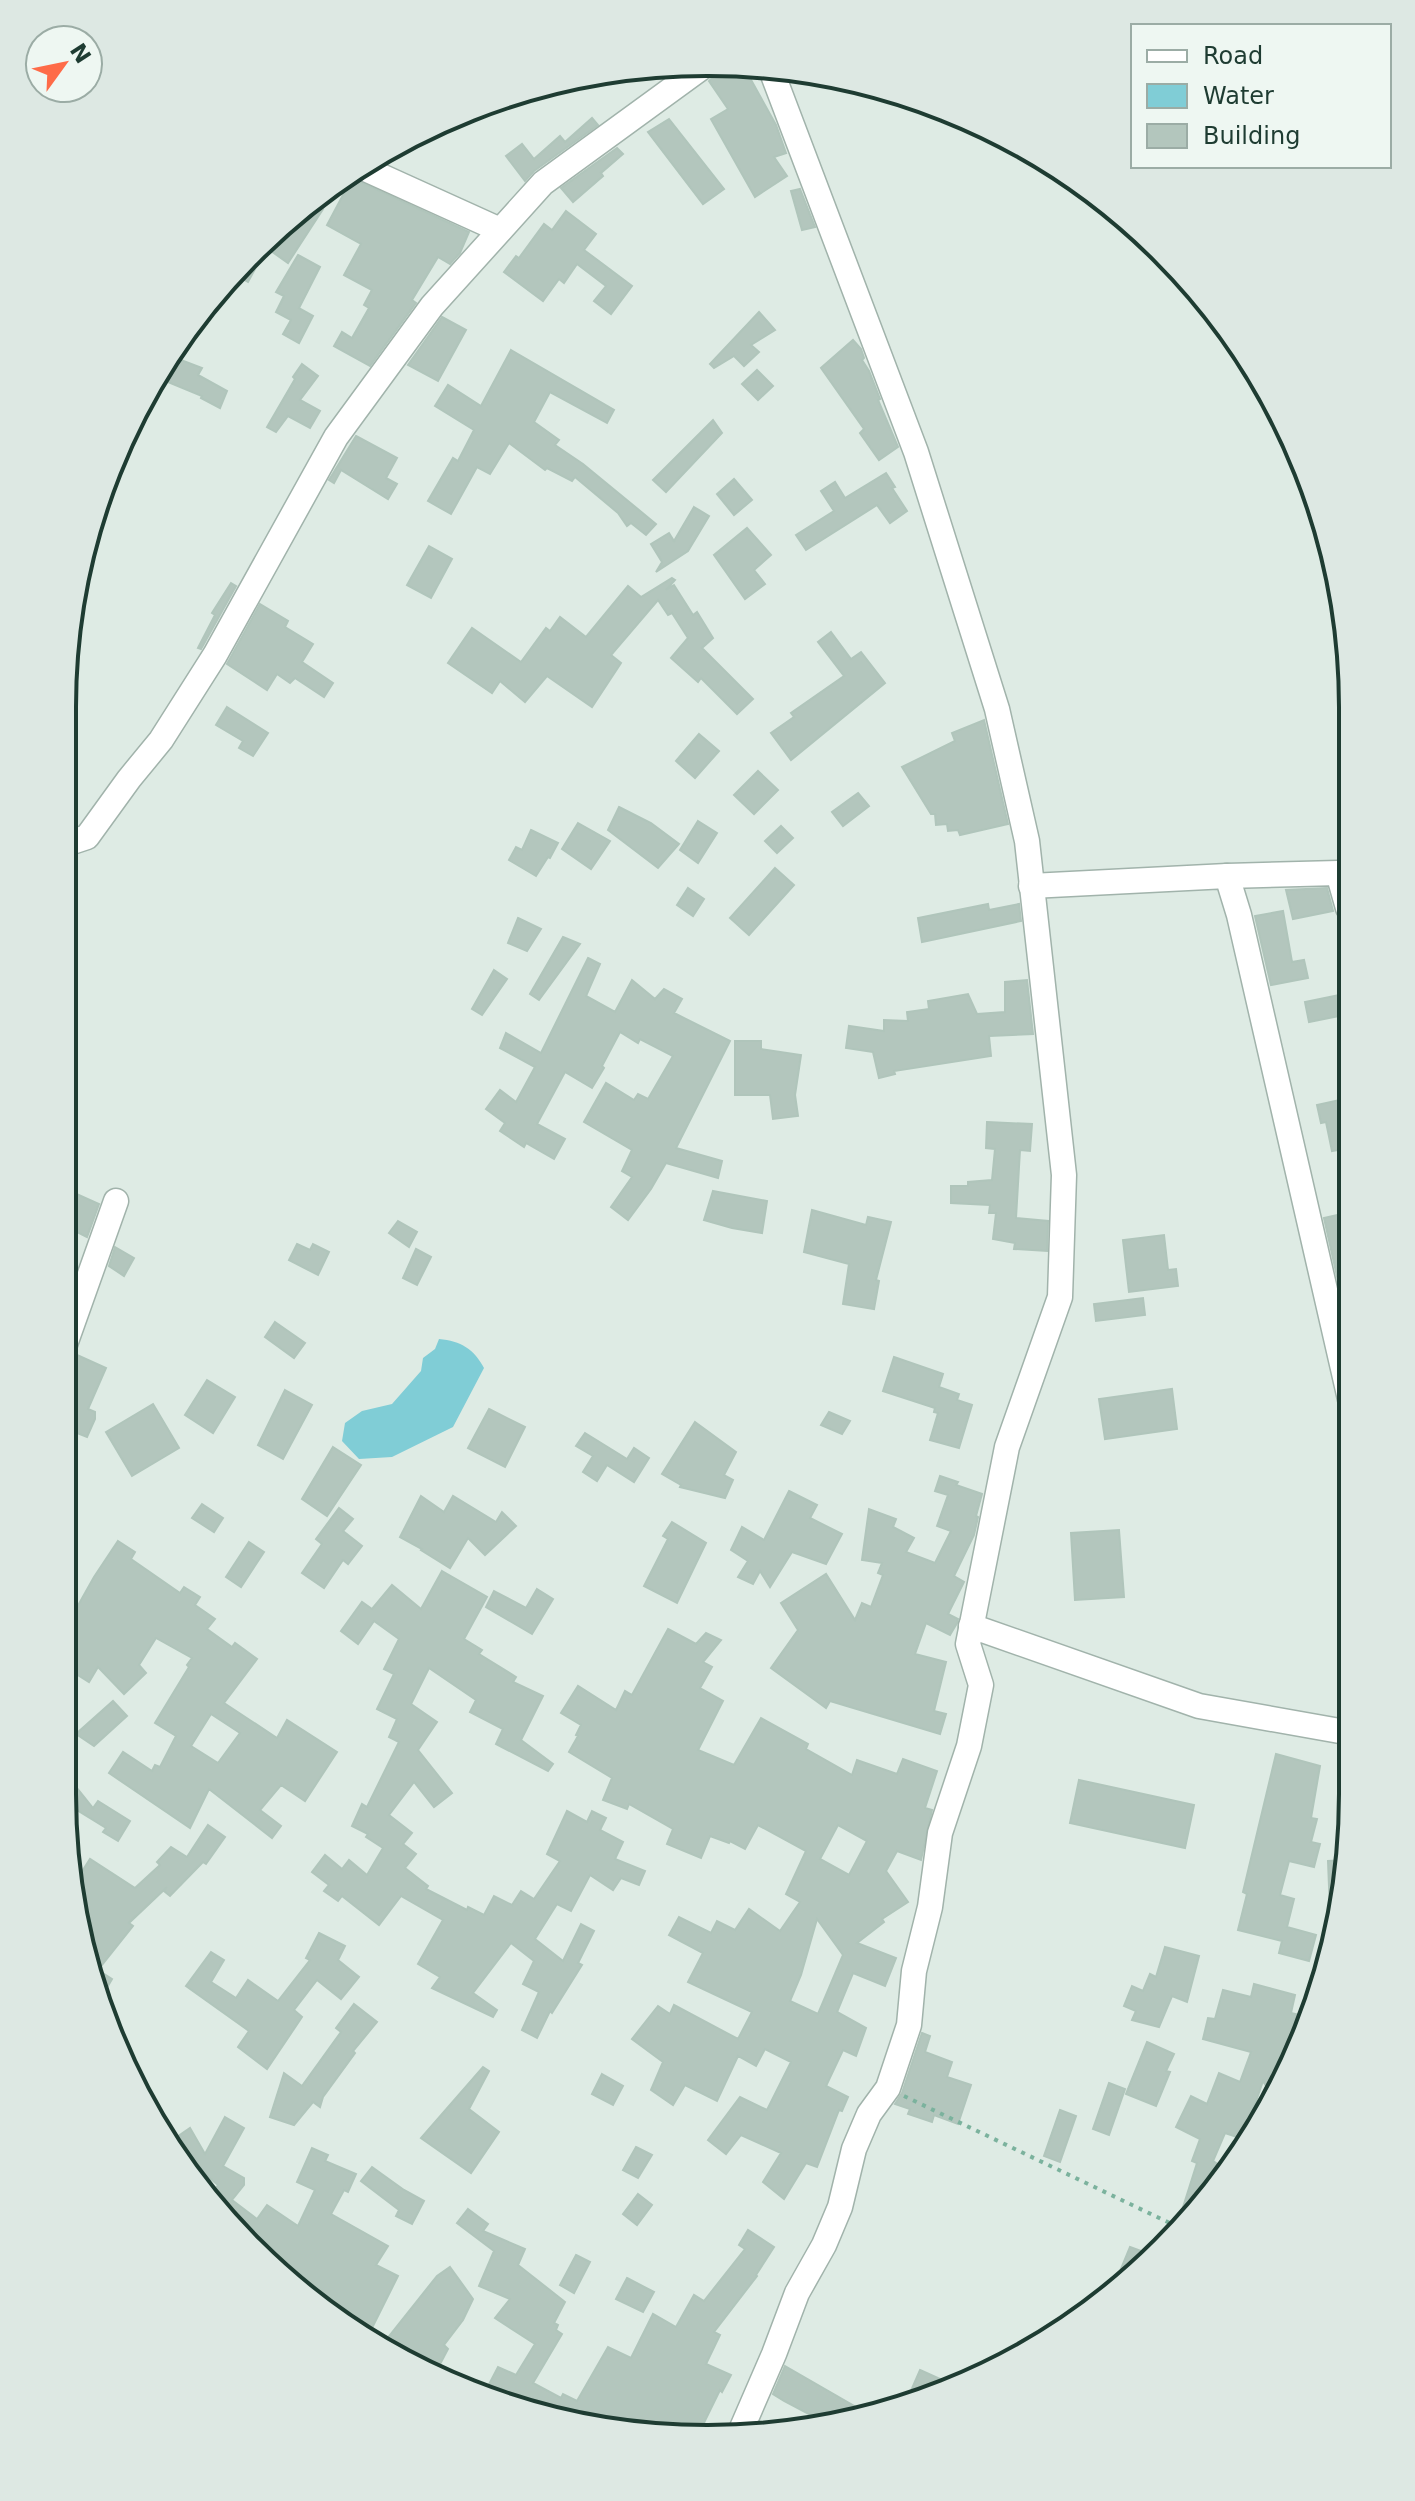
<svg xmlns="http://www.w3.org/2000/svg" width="1415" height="2501" font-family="'DejaVu Sans',sans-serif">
	<rect width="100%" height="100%" fill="#deebe4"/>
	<path fill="#80cdd6" d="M439 1339C461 1341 474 1349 484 1368L453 1427 392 1457 359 1459 342 1441 345 1423 362 1411 392 1404 421 1371 423 1358 435 1349Z"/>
	<g fill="#b3c6bd" stroke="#b0c5bb" stroke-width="2" fill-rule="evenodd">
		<polygon points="720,65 755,66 756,73 750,78 776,125 786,153 774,157 787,176 755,197 711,119 728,109 709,81 718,72"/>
		<polygon points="592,118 598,125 534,171 525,181 506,156 522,144 534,159 560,136 565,142"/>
		<polygon points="669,119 724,189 703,204 648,132"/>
		<polygon points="617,148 623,154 601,173 603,176 573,202 561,188"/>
		<polygon points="352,178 469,232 460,253 450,264 438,257 412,300 416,303 370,366 334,346 342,332 352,338 369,308 364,305 372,290 344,275 361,244 327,225"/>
		<polygon points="800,189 815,227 802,230 791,191"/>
		<polygon points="308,201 323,209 288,263 271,251 288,227 294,228"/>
		<polygon points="566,211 596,234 584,250 632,286 611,314 594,301 606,286 577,264 564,283 559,279 543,301 504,272 516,256 519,258 544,224 552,230"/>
		<polygon points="268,239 270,241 248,282 232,273"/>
		<polygon points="298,255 320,267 299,308 313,316 299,343 283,334 291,320 276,312 284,296 276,292"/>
		<polygon points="759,312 775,330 751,345 759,352 744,366 734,356 714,368 710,364"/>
		<polygon points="442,317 466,330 438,381 408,365"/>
		<polygon points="853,340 861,349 864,358 862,360 869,371 880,399 878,400 898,447 879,460 860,433 864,429 821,368"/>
		<polygon points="511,350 614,410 607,423 550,392 534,422 559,440 555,445 583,464 656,524 646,535 631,523 627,526 618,513 575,477 572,481 547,468 545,470 509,443 490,474 477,467 451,514 428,501 453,458 458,461 474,430 435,406 448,385 481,406"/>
		<polygon points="173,357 202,368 198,375 227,391 220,408 201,398 202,396 163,380"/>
		<polygon points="302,364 318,376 300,400 320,411 310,428 288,416 276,432 267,427 295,379 293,377"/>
		<polygon points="757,370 773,386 758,400 742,384"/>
		<polygon points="713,420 722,433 666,492 653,480"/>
		<polygon points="356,436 397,458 386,478 397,484 388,499 341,470 334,483 329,480"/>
		<polygon points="886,473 895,487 892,488 907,511 890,523 877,505 806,550 796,535 834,511 821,491 835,482 845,498"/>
		<polygon points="734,479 752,500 734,515 717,494"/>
		<polygon points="694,507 709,516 688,551 656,572 662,562 651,544 669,533 674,541"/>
		<polygon points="747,528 771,555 754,570 765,584 745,599 714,555"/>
		<polygon points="429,546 452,559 431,598 407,585"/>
		<polygon points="672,578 675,580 666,590 674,585 693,615 697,612 713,638 702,648 753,699 737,714 701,678 698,682 671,658 688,638 672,613 668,615 658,600 611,655 621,663 592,707 547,676 525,702 500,681 492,693 448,663 472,628 521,662 546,628 550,631 560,617 586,637 628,586 641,597"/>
		<polygon points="231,583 236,586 201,649 198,648 215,615 212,613"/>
		<polygon points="260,604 288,621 285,627 313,644 302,662 333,683 324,697 295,678 290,683 277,674 267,690 227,664"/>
		<polygon points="831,632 851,659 861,652 885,683 791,760 771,733 794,717 791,713 844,676 818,642"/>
		<polygon points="227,707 268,733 253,756 239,748 243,741 216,725"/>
		<polygon points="984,720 1008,824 960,835 958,830 948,831 947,824 936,825 935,814 931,814 902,767 955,741 952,733"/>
		<polygon points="699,734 719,751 695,778 676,761"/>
		<polygon points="758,771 778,790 754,814 734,795"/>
		<polygon points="858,793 869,806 843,826 832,812"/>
		<polygon points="619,807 651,823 679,844 658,868 608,830"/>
		<polygon points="698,821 717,833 698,863 680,850"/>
		<polygon points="578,823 610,841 591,869 562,849"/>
		<polygon points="781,826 793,838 777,853 765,841"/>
		<polygon points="531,830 558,843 550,858 548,857 536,876 509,860 516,847 522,850"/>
		<polygon points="775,868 794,885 749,935 730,918"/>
		<polygon points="688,888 704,899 693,916 677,905"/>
		<polygon points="1327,888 1333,911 1293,919 1286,890"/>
		<polygon points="988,904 989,910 1019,904 1021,921 922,942 918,918"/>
		<polygon points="1283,911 1292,962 1304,960 1308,978 1271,985 1255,916"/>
		<polygon points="518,918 541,929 527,951 508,943"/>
		<polygon points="563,937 580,944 539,1000 530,994"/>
		<polygon points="588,958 600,964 586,996 615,1012 632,980 655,999 664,989 682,999 674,1013 730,1041 676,1148 722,1161 718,1178 666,1163 651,1189 628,1220 611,1207 632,1177 622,1171 632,1150 584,1122 606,1083 634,1100 638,1094 648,1099 673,1056 640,1039 638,1043 620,1032 602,1066 604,1068 592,1088 565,1072 537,1124 565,1139 554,1159 526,1143 524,1147 500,1131 505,1123 486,1109 500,1090 516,1102 535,1067 500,1048 506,1033 541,1053"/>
		<polygon points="494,970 507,979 482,1015 472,1009"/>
		<polygon points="1027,980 1033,1034 989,1036 991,1056 894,1071 895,1074 879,1078 873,1052 846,1048 849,1026 884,1031 884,1020 908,1021 907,1012 929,1009 928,1001 968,994 977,1014 1005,1012 1005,982"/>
		<polygon points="1349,993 1349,1014 1309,1022 1305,1002"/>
		<polygon points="735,1041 761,1041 761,1049 801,1055 795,1095 798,1116 773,1119 770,1095 735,1095"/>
		<polygon points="1349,1098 1349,1148 1332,1151 1326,1122 1321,1123 1317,1105"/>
		<polygon points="987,1122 1032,1124 1030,1151 1020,1150 1016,1218 1048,1221 1047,1251 1014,1249 1015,1243 993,1239 996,1213 989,1213 990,1205 951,1203 951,1186 968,1186 968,1182 992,1180 995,1149 986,1148"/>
		<polygon points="713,1191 767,1201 762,1233 732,1228 704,1220"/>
		<polygon points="72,1192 99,1204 87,1237 63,1225 63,1212"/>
		<polygon points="812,1210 866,1225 868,1217 891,1222 876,1280 879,1281 874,1309 843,1304 849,1264 804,1252"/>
		<polygon points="1342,1214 1347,1241 1350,1241 1350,1311 1345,1312 1324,1218"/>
		<polygon points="398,1221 417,1232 409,1247 389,1233"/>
		<polygon points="1164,1235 1168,1270 1176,1269 1178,1286 1129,1292 1123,1240"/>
		<polygon points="297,1244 310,1250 313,1244 329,1252 318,1275 289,1260"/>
		<polygon points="115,1247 134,1258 124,1276 109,1266"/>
		<polygon points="416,1249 431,1257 417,1285 403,1278"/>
		<polygon points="1143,1298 1145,1315 1096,1321 1094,1304"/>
		<polygon points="275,1322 305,1343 294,1358 265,1337"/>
		<polygon points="77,1355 106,1368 88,1409 95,1412 95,1419 87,1437 62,1427 62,1377 68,1364"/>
		<polygon points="894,1357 943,1374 939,1387 959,1394 957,1400 972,1405 959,1448 930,1440 938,1413 934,1412 935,1408 883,1391"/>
		<polygon points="207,1380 235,1397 213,1433 185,1415"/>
		<polygon points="1172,1389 1177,1429 1105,1439 1099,1399"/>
		<polygon points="285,1390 312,1405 283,1459 258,1445"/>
		<polygon points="153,1404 179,1448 132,1476 106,1432"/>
		<polygon points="489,1409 525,1427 505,1467 468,1448"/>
		<polygon points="829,1412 850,1421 842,1434 821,1425"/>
		<polygon points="695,1422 736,1452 724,1475 733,1480 725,1498 680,1487 681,1485 662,1474"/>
		<polygon points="585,1433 627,1459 634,1448 649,1458 634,1482 607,1465 597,1481 583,1472 593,1456 576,1446"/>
		<polygon points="333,1447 361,1465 327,1516 302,1499"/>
		<polygon points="940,1476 958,1482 956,1485 982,1494 976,1516 978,1517 974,1535 954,1576 964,1582 948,1614 958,1619 957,1623 950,1635 926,1623 915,1654 946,1662 934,1711 946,1714 940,1734 830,1701 826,1708 771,1668 798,1630 781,1603 826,1574 855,1620 862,1603 871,1607 883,1575 878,1573 882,1563 862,1560 869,1509 896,1519 893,1527 914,1538 906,1552 935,1563 951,1531 937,1526 948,1495 935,1491"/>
		<polygon points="789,1491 817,1505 810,1518 842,1534 826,1564 792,1552 770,1587 760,1571 753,1584 738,1577 748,1561 731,1550 742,1527 764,1540"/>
		<polygon points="421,1496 444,1512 453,1496 496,1522 502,1512 516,1526 485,1555 468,1538 450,1568 421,1550 422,1549 400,1537"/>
		<polygon points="202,1504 223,1518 214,1532 192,1518"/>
		<polygon points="339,1508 353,1519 343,1531 362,1546 348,1564 343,1560 324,1588 302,1573 322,1544 316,1539"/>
		<polygon points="672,1522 706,1543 677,1603 644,1586 668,1539 663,1536"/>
		<polygon points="1119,1530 1124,1597 1075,1600 1071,1533"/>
		<path d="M118 1541 135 1552 131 1559 180 1593 184 1587 200 1597 195 1605 215 1619 207 1629 232 1647 235 1643 257 1659 224 1703 277 1738 287 1720 337 1752 305 1801 281 1785 260 1810 281 1826 272 1838 209 1789 190 1828 109 1773 123 1752 152 1771 155 1765 160 1767 176 1736 155 1723 189 1667 187 1665 192 1658 156 1638 139 1665 146 1673 124 1694 98 1667 89 1682 62 1665V1659L70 1646 62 1641V1612L71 1618 94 1577ZM211 1714 240 1733 218 1763 191 1746Z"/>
		<polygon points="249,1542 264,1552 241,1587 226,1577"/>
		<polygon points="442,1571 487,1597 464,1639 482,1650 479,1654 516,1677 513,1682 543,1696 521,1740 553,1764 548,1771 496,1744 503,1729 470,1712 476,1700 429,1668 411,1704 437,1722 418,1750 452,1793 434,1807 414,1782 389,1815 412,1833 403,1844 416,1854 405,1868 428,1886 426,1889 467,1910 468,1907 484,1915 494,1896 512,1905 521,1891 534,1899 560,1861 547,1854 567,1811 587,1822 592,1811 606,1818 600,1830 623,1842 615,1859 645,1871 639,1885 621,1878 613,1890 590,1875 571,1911 557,1904 535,1939 563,1961 581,1924 594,1931 578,1963 582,1965 552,2013 550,2011 537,2038 522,2030 539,1992 523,1984 534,1961 511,1943 473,1993 497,2010 493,2017 432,1988 440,1977 418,1964 443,1920 401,1896 379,1925 342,1896 338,1901 324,1891 329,1885 312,1872 325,1855 342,1869 349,1860 367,1875 383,1848 366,1837 368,1834 352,1826 362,1804 367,1807 399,1742 389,1737 397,1719 377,1709 394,1674 384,1669 399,1639 374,1621 358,1644 341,1631 362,1602 372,1609 392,1585 421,1609"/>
		<polygon points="537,1589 553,1599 532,1634 486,1607 494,1591 526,1608"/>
		<path d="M668 1629 696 1644 706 1633 721 1640 703 1662 712 1667 700 1688 723 1701 698 1750 734 1765 761 1718 808 1744 806 1749 852 1775 857 1760 897 1774 903 1759 937 1771 925 1808 932 1810 921 1860 897 1851 886 1871 908 1902 882 1919 884 1922 857 1943 896 1958 885 1986 853 1973 837 2012 866 2028 856 2056 843 2050 826 2086 848 2097 842 2111 839 2110 817 2167 806 2163 784 2199 763 2182 781 2153 741 2135 726 2154 708 2140 740 2097 767 2110 791 2062 765 2049 756 2066 738 2056 717 2101 685 2085 673 2105 651 2090 663 2062 632 2039 658 2006 670 2014 674 2005 738 2039 752 2012 688 1982 703 1953 669 1935 679 1917 711 1933 717 1921 735 1930 749 1909 780 1931 800 1902 786 1894 806 1851 758 1825 745 1849 730 1841 729 1843 710 1836 701 1858 667 1844 673 1829 629 1804 627 1809 603 1800 612 1778 569 1752 578 1736 576 1735 581 1725 561 1713 578 1686 616 1710 625 1691 632 1695ZM838 1825 867 1841 849 1875 820 1859ZM817 1919 843 1955 818 2014 790 2001 801 1975Z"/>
		<polygon points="113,1701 127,1716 94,1746 76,1734"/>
		<polygon points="1276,1754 1320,1766 1311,1818 1317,1819 1311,1842 1320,1844 1314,1867 1289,1861 1280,1895 1294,1899 1287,1927 1316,1935 1309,1961 1279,1953 1282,1941 1238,1930 1247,1894 1243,1892"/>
		<polygon points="1079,1780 1194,1805 1185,1848 1070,1823"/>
		<polygon points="73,1783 93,1808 98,1801 130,1821 118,1841 103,1832 106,1828 72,1807 62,1794"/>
		<polygon points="208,1825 225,1837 206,1864 203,1862 170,1896 164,1891 167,1887 129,1923 133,1926 98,1970 112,1979 98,2003 76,1881 90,1859 135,1888 160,1865 157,1862 171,1847 187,1857"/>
		<polygon points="1347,1860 1336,1913 1330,1912 1328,1861"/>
		<polygon points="319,1933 345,1946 338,1960 359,1977 341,1999 317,1980 294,2010 302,2017 267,2069 238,2047 249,2031 186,1986 211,1952 224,1960 211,1982 236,1998 248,1980 278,2001 310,1960 306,1958"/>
		<polygon points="1165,1947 1199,1956 1187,2002 1172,1996 1159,2027 1132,2020 1136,2011 1124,2006 1132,1986 1143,1991 1150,1974 1156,1977"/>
		<polygon points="1254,1984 1295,1995 1291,2013 1308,2017 1308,2025 1274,2099 1263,2081 1243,2139 1225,2133 1213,2161 1224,2168 1178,2223 1197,2163 1192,2161 1200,2139 1176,2127 1191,2096 1207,2104 1219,2073 1240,2082 1251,2052 1203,2039 1208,2018 1215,2019 1223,1990 1251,1997"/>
		<polygon points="354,2004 377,2022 353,2051 355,2053 323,2097 320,2107 313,2102 294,2125 270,2117 284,2073 302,2086 341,2032 336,2028"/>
		<polygon points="922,2033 930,2036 925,2052 952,2062 947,2077 971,2085 958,2124 934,2115 932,2122 908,2114 910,2109 895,2104 902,2093"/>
		<polygon points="1147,2042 1174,2054 1166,2071 1170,2072 1156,2106 1126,2094"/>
		<polygon points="483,2067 489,2071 469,2109 499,2132 471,2173 421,2138"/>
		<polygon points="602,2074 623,2086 613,2105 592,2094"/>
		<polygon points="1109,2083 1125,2089 1109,2135 1093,2129"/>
		<polygon points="1060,2110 1076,2116 1060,2162 1044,2156"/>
		<polygon points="225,2117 244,2128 223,2166 244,2178 244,2185 232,2200 257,2219 267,2205 298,2226 315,2190 297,2182 312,2148 328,2155 325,2161 356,2174 348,2192 344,2190 331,2214 388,2246 376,2265 398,2276 367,2338 348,2330 320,2303 321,2300 302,2286 195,2186 192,2181 199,2174 216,2188 218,2185 186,2158 182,2162 171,2141 190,2128 205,2154"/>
		<polygon points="636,2147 652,2155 638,2178 623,2170"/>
		<polygon points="372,2167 404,2190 424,2201 412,2224 396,2216 399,2210 361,2181"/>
		<polygon points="638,2194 652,2205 637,2225 623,2214"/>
		<polygon points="468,2209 488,2224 483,2231 525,2249 518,2265 565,2302 554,2323 558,2325 556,2330 562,2334 533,2383 561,2398 563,2394 577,2401 608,2347 631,2358 653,2314 676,2327 694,2295 704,2301 745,2249 739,2245 748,2230 774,2247 756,2275 757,2276 714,2332 720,2335 706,2364 731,2375 722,2392 720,2390 699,2433 631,2426 618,2419 613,2424 588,2412 583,2421 540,2417 485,2392 498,2367 516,2375 535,2344 495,2318 510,2299 479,2286 494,2251 457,2223"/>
		<polygon points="1130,2247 1152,2255 1133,2279 1111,2293"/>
		<polygon points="576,2255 590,2262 574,2293 560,2285"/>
		<polygon points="450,2267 473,2299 463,2320 444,2345 448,2349 438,2368 419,2355 416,2360 382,2345 437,2276"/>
		<polygon points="627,2278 654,2292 643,2312 616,2299"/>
		<polygon points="785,2366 863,2411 820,2420 784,2401 773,2394"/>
		<polygon points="920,2370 958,2387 921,2398 910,2393"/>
	</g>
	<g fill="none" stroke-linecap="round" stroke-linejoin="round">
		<g stroke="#a1b3ab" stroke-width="27">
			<g id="minor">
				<polyline points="361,167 500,230"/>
				<polyline points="63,845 87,837 129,779 161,740 215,655 336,437 432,306 543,183 705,65"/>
				<polyline points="1227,876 1338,873 1348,908"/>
				<polyline points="1031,886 1227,876 1239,915 1350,1399"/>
				<polyline points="63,1350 116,1201"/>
				<polyline points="971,1626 1199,1706 1351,1733"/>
				<polyline points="738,2437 774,2354 797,2293 824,2245 840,2207 854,2149 869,2114 888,2088 909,2025 914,1971 930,1907 940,1833 969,1746 981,1685 968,1644 1007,1447 1060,1297 1064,1175 1027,841 997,709 916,452 770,67"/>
			</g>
		</g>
		<polyline stroke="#7bb29d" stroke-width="4" stroke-dasharray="4 6" stroke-linecap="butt" points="904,2096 1176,2226"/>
		<use href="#minor" stroke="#fff" stroke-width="24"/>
	</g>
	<path d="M0 0H1415V2501H0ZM707 76H708A631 631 0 0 1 1339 707V1794A631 631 0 0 1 708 2425H707A631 631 0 0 1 76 1794V707A631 631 0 0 1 707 76Z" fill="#dde8e3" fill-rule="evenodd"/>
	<path fill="none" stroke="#1e3c32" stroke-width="4" d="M707 76H708A631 631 0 0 1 1339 707V1794A631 631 0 0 1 708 2425H707A631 631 0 0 1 76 1794V707A631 631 0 0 1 707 76Z"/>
	<rect x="1131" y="24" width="260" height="144" fill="#eef7f2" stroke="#9baca5" stroke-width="2"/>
	<rect x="1147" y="50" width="40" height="12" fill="#ffffff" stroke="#9baca5" stroke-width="2"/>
	<text x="1203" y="64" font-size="24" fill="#1e3c32">Road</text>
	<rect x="1147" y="84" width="40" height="24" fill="#80cdd6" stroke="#9baca5" stroke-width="2"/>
	<text x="1203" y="104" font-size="24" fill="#1e3c32">Water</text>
	<rect x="1147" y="124" width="40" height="24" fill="#b3c6bd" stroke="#9baca5" stroke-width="2"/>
	<text x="1203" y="144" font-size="24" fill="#1e3c32">Building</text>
	<g transform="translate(64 64) rotate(57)"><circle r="38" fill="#eef7f2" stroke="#9baca5" stroke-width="2"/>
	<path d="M0-6L14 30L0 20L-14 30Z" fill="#fe6b48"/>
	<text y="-12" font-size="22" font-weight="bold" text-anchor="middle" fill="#1e3c32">N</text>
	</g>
</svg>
